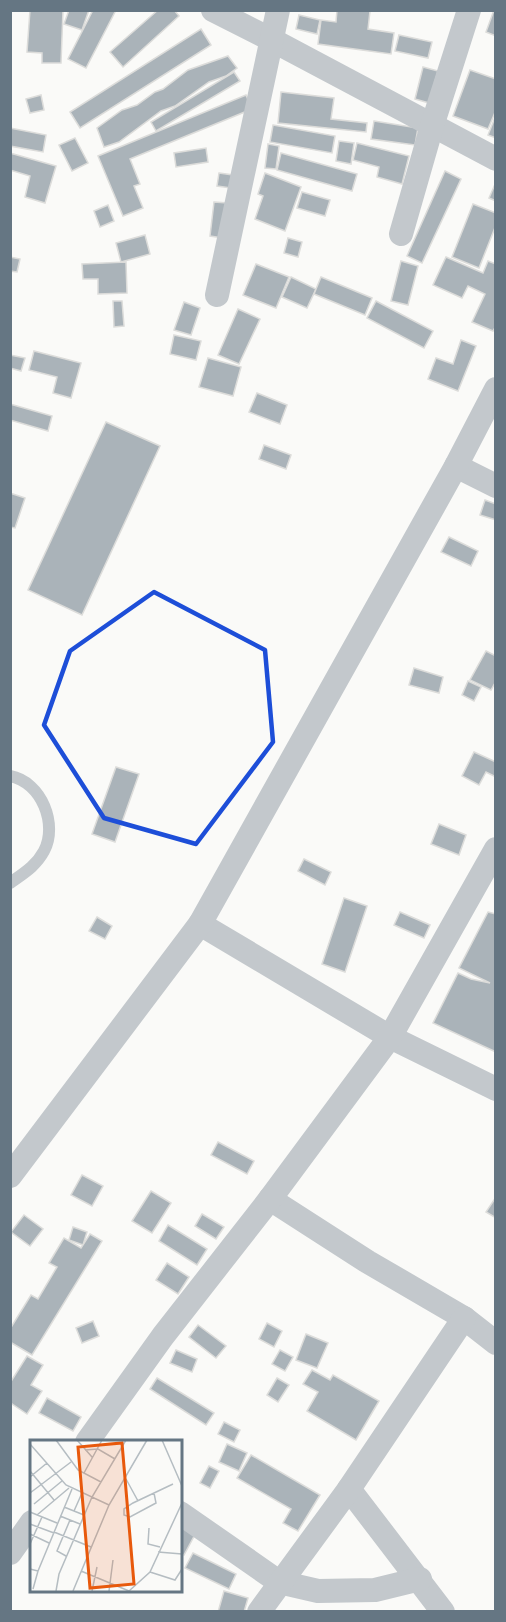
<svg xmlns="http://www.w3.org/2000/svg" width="506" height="1622" font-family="'PT Sans Narrow',sans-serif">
	<rect width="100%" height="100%" fill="#fafaf8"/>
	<g fill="#aab3b9" stroke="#dcdcda" stroke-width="1.5">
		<polygon points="30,10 63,10 61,63 42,63 42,53 27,52"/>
		<polygon points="69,10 89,10 82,30 64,24"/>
		<polygon points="93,10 116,10 86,68 68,59"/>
		<polygon points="158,10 174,10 179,16 123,67 110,52"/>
		<polygon points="337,10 370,11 368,29 394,33 391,54 318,44 321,20 336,22"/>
		<polygon points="494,10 496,10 496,36 486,32"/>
		<polygon points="299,15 320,20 317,34 296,29"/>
		<polygon points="201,29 211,45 80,128 70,112"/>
		<polygon points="399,35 432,42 428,58 395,51"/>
		<polygon points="228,56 237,68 226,76 209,82 175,106 161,111 119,142 104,147 97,128 122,110 137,105 155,92 163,89 188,70"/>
		<polygon points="423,67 438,71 429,103 415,99"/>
		<polygon points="470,70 496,79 496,110 488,129 453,116"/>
		<polygon points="234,72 240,81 156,131 151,122"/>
		<polygon points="281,92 334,98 331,119 367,123 366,132 278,123"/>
		<polygon points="41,95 44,110 30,113 26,99"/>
		<polygon points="246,95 252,109 130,159 140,184 134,186 143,208 123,216 98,156"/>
		<polygon points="496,115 496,138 488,135"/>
		<polygon points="374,121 418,128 415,145 371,139"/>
		<polygon points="273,125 335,136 332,153 270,142"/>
		<polygon points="10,128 46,135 43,152 10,146"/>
		<polygon points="75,138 88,163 72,171 59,145"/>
		<polygon points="339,141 354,143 351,164 336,161"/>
		<polygon points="357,143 409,156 402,184 377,177 379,167 353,160"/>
		<polygon points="268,144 279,146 276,169 265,168"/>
		<polygon points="206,148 208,162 176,167 174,153"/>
		<polygon points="10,153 56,166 45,203 25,197 30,176 10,170"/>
		<polygon points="281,153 357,174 352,191 277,170"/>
		<polygon points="445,171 461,179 422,263 407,256"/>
		<polygon points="219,173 233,175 231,188 217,186"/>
		<polygon points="265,173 301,187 285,231 255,219 263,196 258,194"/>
		<polygon points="496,182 496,201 489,198"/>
		<polygon points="302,192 330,200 325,216 297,208"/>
		<polygon points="214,202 228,203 223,238 210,236"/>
		<polygon points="473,204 496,213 496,225 479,268 452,257"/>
		<polygon points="108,205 114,221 100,227 94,211"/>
		<polygon points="145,235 150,254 121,262 116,243"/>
		<polygon points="288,238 302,242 298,257 284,253"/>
		<polygon points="10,257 20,259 17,272 10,271"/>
		<polygon points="446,257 483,273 488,261 496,264 496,326 493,331 472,322 485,294 468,286 462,298 433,285"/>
		<polygon points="401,261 418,266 408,305 391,301"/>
		<polygon points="126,262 127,293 98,294 98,279 83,279 82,264"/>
		<polygon points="256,264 289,277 276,308 243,295"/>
		<polygon points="291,277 316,289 307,308 282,297"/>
		<polygon points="321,277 372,298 365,315 314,294"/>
		<polygon points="113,301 122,301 124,326 114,327"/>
		<polygon points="376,301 433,331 424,348 367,318"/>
		<polygon points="184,302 200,308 191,335 174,330"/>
		<polygon points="238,309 260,319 239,364 218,355"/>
		<polygon points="174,335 201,341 196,360 170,354"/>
		<polygon points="461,340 476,346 458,391 428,379 436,358 453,364"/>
		<polygon points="34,351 81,363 71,398 53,393 57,377 29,370"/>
		<polygon points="10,355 25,358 21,371 10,368"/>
		<polygon points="208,358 241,367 233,396 199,387"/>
		<polygon points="257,393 287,405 280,424 249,412"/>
		<polygon points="10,404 52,416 48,431 10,420"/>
		<polygon points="106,422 160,446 82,615 28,590"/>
		<polygon points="264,445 291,455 286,469 259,459"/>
		<polygon points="10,493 25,498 15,528 10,527"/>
		<polygon points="485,500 496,504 496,520 480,515"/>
		<polygon points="449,537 478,551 471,566 441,552"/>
		<polygon points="486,651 496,656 496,681 491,690 470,680"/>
		<polygon points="414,668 443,677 439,693 409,685"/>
		<polygon points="468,681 481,687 474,701 462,695"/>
		<polygon points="474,752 496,762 496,777 486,772 479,785 462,776"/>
		<polygon points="116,767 139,774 115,842 92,834"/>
		<polygon points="439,824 466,835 459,855 431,844"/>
		<polygon points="304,859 331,872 325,885 298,871"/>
		<polygon points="344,898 367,906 345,972 322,964"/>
		<polygon points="400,912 430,925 424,938 394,925"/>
		<polygon points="488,912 496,914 496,1052 433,1023 458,973 471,979 490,983 459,968"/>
		<polygon points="97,917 112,926 105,939 89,931"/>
		<polygon points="218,1142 254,1161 247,1174 211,1155"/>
		<polygon points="82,1175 103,1186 92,1206 71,1195"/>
		<polygon points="151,1191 171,1203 152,1233 132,1221"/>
		<polygon points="496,1197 496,1218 486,1212"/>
		<polygon points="202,1214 224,1227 216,1239 195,1226"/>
		<polygon points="24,1215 43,1229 30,1246 11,1232"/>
		<polygon points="168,1225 207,1249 197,1265 159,1241"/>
		<polygon points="73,1227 87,1232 83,1245 69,1240"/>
		<polygon points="90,1234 102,1241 32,1355 10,1342 10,1329 31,1295 38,1299 57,1267 49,1263 64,1238 81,1248"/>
		<polygon points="167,1263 189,1277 178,1294 156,1280"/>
		<polygon points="93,1321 99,1336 82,1343 76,1328"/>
		<polygon points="267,1323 282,1331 274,1347 259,1339"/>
		<polygon points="198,1325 226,1346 216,1358 189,1337"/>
		<polygon points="306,1334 328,1343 317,1368 296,1360"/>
		<polygon points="176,1350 197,1359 192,1372 170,1363"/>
		<polygon points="280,1350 293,1357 285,1371 272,1364"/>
		<polygon points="27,1356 43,1365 31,1385 42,1391 27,1414 12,1404 10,1406 10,1383"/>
		<polygon points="312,1370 330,1380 333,1375 379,1401 356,1440 307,1411 318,1392 303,1384"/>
		<polygon points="157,1378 214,1413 206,1425 150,1389"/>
		<polygon points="277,1378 289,1385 278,1402 267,1395"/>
		<polygon points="47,1398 81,1417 73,1431 39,1413"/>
		<polygon points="224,1422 240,1430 234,1442 218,1434"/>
		<polygon points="227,1444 247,1453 239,1471 219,1462"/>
		<polygon points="251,1455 320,1495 298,1531 283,1523 291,1509 237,1478"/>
		<polygon points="209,1466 219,1471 210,1488 200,1483"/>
		<polygon points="180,1517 199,1527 184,1555 180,1553"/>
		<polygon points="193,1553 236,1574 229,1589 185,1568"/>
		<polygon points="224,1591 248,1598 244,1612 218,1612"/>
	</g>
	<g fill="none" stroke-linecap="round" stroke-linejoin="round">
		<path stroke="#c3c8cc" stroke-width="12" d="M10 776C42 782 58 825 44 851 36 866 24 873 10 883"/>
		<g stroke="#c3c8cc" stroke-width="24">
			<polyline points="213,10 272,40 496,159"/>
			<polyline points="401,234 432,126 469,10"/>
			<polyline points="217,295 278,10"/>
			<polyline points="456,466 496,486"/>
			<polyline points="200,924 390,1037 496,1089"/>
			<polyline points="10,1176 200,924 456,466 496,389"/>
			<polyline points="270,1199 368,1262 464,1318 496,1343"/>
			<polyline points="87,1442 163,1336 270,1199 390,1037 496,849"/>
			<polyline points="349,1489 443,1612"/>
			<polyline points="180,1513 279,1582 318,1591 375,1590 420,1579"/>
			<polyline points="10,1553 32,1522"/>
			<polyline points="259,1612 349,1489 464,1318"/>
		</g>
	</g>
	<path fill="none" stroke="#1d4ed8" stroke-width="4.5" stroke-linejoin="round" d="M154 592 265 650 273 742 196 844 104 818 44 725 70 651Z"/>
	<g transform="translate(30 1440)">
		<rect width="152" height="152" fill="#fafaf8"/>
		<path fill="none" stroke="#b5bdc2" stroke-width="1.5" d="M26 0 48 30 71 42M47 0 62 17M132 0 152 46M0 4 36 45 79 65M55 10 68 9 85 19M0 31 24 60M54 33 72 0M0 37 17 23M96 39 108 61M0 53 41 22M124 53 126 63 100 77 94 75V69L103 63 143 44M4 64 32 41M34 67 54 75M44 71 52 53M0 72 27 83M7 75 39 48M30 76 50 84M0 84 24 93M119 88 118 104 130 107M24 92 61 107M0 94 19 103M0 104 12 77M128 112 152 114M36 116 27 111 40 80M0 129 8 131 3 149M8 131 42 49M51 131 99 151M120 132 145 140 152 129M26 151 29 134 62 57 96 0M43 151 79 65 117 0M62 151 67 127M79 151 83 120M99 151 120 132 152 63"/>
		<path fill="#e8590c" fill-opacity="0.15" stroke="#e8590c" stroke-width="3" d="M92 3 104 144 60 148 48 7Z"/>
		<rect width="152" height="152" fill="none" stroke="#657683" stroke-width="3"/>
	</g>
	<rect width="506" height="1622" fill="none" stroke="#657683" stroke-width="24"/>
</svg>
